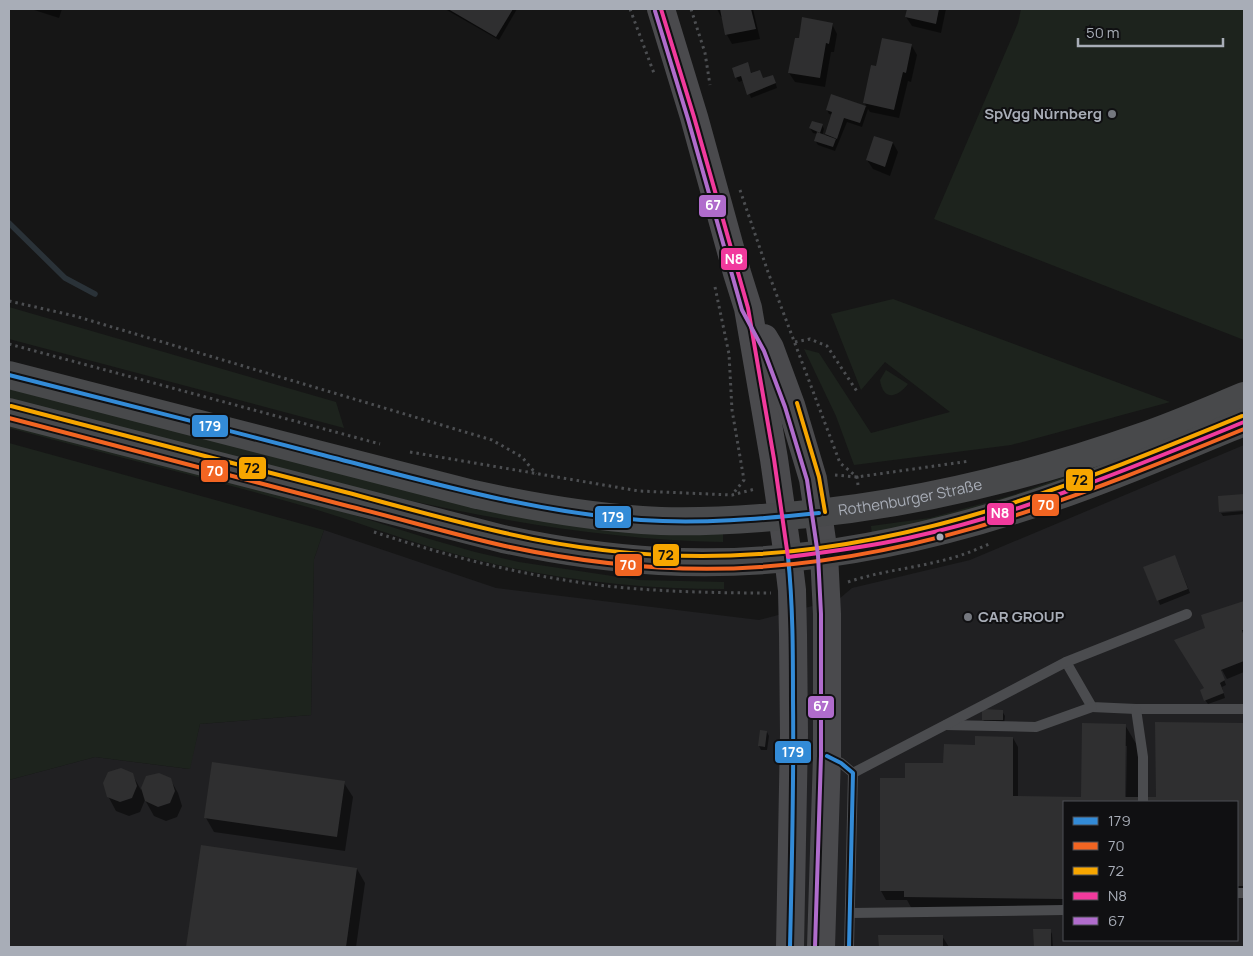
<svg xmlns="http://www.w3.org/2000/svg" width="1253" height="956" font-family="Manrope,sans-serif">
	<rect width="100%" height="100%" fill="#161616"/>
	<path fill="#202022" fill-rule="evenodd" d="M1244 445V947H9V780L95 757 189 769 200 724 311 715 314 559 324 530 496 588 759 620 839 599 852 588 970 560ZM1064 802H1237V940H1064Z"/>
	<g fill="#1d231d">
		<polygon points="1021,9 1244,9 1244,340 934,219 1018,23"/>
		<polygon points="893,299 1170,402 1011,445 854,465 836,416 804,349 819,353 871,433 950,412 885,362 861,390 831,314"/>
		<polygon points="9,307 336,402 344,428 9,339"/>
		<path d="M886 370 908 384C897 398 883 401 880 380Z"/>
		<path d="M9 385 723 532V542C566 539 416 504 265 466 180 445 94 423 9 401Z"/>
		<polygon points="1244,413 1015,501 872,536 871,526 930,518 1013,495"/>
		<path d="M9 423 322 505 433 540 475 552 519 562 639 580 724 582V589C632 589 539 578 451 553 404 540 358 522 311 508 211 479 109 455 9 428Z"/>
		<polygon points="9,443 324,530 314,559 311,715 200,724 190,769 95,757 9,780"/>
	</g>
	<g fill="#0007" fill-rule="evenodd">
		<polygon points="31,9 62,9 59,18"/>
		<polygon points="445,9 517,9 499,40"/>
		<polygon points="717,9 753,9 760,39 732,44 727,35 723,17 721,17"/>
		<polygon points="908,9 946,9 941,33 912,26 906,17"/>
		<polygon points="832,24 837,34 834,52 831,52 825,87 795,82 789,73 800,40"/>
		<polygon points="912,46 917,55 911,82 908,81 899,118 870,112 868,109 862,127 847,122 835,151 818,145 815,140 817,134 813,133 810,128 822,125 824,129 822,136 825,137 833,115 829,114 827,110 832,95 867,107 864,102 877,68"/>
		<polygon points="747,64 752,74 763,79 775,81 777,88 751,98 744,80 739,82 736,77"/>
		<polygon points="893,143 898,152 890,176 873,169 867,160"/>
		<polygon points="1244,511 1244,514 1223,516 1221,513"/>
		<polygon points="1177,561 1190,593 1160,605 1158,600"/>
		<polygon points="1244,602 1244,672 1227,679 1222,670 1221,671 1226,685 1222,687 1225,698 1208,704 1205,700 1206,689 1176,641 1207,629 1202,616"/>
		<polygon points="1002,711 1005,716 1004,724 985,724 983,719"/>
		<path d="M1156 723 1244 725V895H1237V802H1064V913L913 911 907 900H886L881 891 906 779 945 765 974 746 1013 738 1018 747V797L1082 798 1125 725 1141 752 1140 798 1157 802ZM1124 746H1127L1126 798H1124Z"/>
		<polygon points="767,732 769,736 767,750 761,750 759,746"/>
		<polygon points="132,774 141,790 147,777 170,779 178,793 182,806 177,817 166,821 154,816 145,800 140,812 129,816 116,811 108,796"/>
		<polygon points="344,783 353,797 345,851 214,832 206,818"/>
		<polygon points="357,869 365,883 356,947 187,947"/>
		<polygon points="1050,930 1052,934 1053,947 1036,947"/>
		<polygon points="880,936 942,936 949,947 880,947"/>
	</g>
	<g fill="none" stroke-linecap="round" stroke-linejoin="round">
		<polyline stroke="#2a3238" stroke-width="5.5" points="9,223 65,278 95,294"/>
	</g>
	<g fill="#2f2f30">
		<polygon points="448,9 513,9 496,37"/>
		<polygon points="720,9 751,9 756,29 725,35"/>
		<polygon points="907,9 939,9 936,24 905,17"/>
		<polygon points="802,17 833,23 829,44 826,43 820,78 788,73 795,38 799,38"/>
		<polygon points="882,38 912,44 906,73 903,72 894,110 863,103 871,65 876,66"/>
		<polygon points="748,62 751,73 760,70 763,78 773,75 776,83 747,95 741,76 735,78 732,68"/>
		<polygon points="831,94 866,106 860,123 844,118 837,139 825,134 832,112 826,110"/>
		<polygon points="812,121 823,124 820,133 809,128"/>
		<polygon points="817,132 836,139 833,147 814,141"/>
		<polygon points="874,136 893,142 885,167 866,160"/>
		<polygon points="1244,494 1244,510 1219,512 1218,496"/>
		<polygon points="1175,555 1188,589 1157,601 1143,567"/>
		<polygon points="1244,601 1244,630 1242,630 1244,637 1244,661 1221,670 1225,680 1220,683 1224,693 1204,701 1200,690 1204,688 1174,640 1205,628 1201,615"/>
		<polygon points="982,709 1003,710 1003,720 982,720"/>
		<polygon points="1155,722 1244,723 1244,886 1237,886 1237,802 1064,802 1064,899 904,897 904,891 880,891 880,778 905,778 905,763 943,763 944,744 975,745 975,736 1013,737 1013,796 1081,797 1082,723 1126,724 1125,797 1156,797"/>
		<polygon points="760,730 767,731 765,747 758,746"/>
		<polygon points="212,762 345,781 337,837 204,818"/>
		<polygon points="121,768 133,773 137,786 132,798 120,802 107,797 103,783 108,772"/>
		<polygon points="159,773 171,778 175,791 170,803 158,807 145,801 141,788 146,776"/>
		<polygon points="201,845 357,868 346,947 186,947"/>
		<polygon points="1033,929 1051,929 1051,946 1034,947"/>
		<polygon points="878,935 943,935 943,947 879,947"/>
	</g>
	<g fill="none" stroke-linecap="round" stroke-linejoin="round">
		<g stroke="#4c4e51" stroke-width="3" stroke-dasharray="2.5 4" stroke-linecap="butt">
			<polyline points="630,9 655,76"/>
			<polyline points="691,9 705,53 710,85"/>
			<polyline points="740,190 768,272 840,463 857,477 858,485"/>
			<polyline points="715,287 729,354 732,410 744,480 732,495"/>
			<polyline points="9,301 75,316 492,440 522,457 536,474"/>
			<polyline points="795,342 810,339 827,346 858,393"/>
			<polyline points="9,344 380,444"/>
			<polyline points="410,452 639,491 732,495 755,489"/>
			<polyline points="835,475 857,477 970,461"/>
			<path d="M374 532C456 559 540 580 626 588 674 592 722 593 771 593"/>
			<path d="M848 582C877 572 907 569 936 562 955 558 974 551 991 543"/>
		</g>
		<g stroke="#4b4c4f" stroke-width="10">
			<polyline points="1066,662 1092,707 1136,709 1244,709"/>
			<polyline points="1136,709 1143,757 1143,802"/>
			<polyline points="946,725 1036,727 1092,707"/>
			<polyline points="829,757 841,763 853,773 849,947"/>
			<polyline points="853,773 1066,662 1187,614"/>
			<polyline points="1237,893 1244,893"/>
			<polyline points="851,913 1064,910"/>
		</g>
		<g stroke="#4a4a4d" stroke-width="28">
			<polyline points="661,9 694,117 737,273 748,308 774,459 788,557 792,590 793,635 794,734 790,947"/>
			<polyline points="764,338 770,348 791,405 813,479 824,554 827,614 827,756 821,947"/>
		</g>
		<g stroke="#48494b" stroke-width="28">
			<path id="s1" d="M9 375 473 494C528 506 585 516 642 520 681 523 721 521 761 518 890 510 1019 480 1141 437 1176 425 1210 410 1244 396"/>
			<path d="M9 412 503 539C554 550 607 558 659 561 792 569 926 541 1051 498 1117 476 1180 448 1244 422"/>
		</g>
		<g stroke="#101012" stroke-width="8">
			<g id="bus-1">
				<path d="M9 375C112 401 216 427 319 454 425 481 531 512 641 520 700 524 760 519 819 513"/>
				<path d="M788 557C793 605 793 653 793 701 794 783 792 865 790 947"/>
				<polyline points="827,756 841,763 853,773 849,947"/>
			</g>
		</g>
		<g stroke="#101012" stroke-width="8">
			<path id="bus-2" d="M9 418C120 447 232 476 344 505 398 518 451 534 505 546 589 564 675 573 760 567 934 555 1085 494 1244 429"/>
		</g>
		<g stroke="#101012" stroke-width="8">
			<g id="bus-3">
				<polyline points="797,403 819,477 825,512"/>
				<path d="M11 406C122 435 233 463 345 492 398 506 451 521 505 533 588 552 674 560 759 554 932 543 1083 481 1242 416"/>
			</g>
		</g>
		<g stroke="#101012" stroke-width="8">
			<path id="bus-4" d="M661 9 694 117 748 308 774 459 788 557C828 552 868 547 908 538 1024 513 1134 467 1244 422"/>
		</g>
		<g stroke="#101012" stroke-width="8">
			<polyline id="bus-5" points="655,11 688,119 742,310 764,351 785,407 807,480 818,555 821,614 821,756 815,947"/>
		</g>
		<use href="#bus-1" stroke="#338bd7" stroke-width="4"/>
		<use href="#bus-2" stroke="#f26522" stroke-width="4"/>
		<use href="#bus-3" stroke="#f7a600" stroke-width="4"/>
		<use href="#bus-4" stroke="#f13a9d" stroke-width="4"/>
		<use href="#bus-5" stroke="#b06ccc" stroke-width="4"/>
	</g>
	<g fill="#75787f" stroke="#101012" stroke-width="2">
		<circle cx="1112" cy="114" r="5"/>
		<circle cx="968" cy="617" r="5"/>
	</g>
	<circle fill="#a8adb7" stroke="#101012" stroke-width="2" cx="940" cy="537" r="4.5"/>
	<g text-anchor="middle" stroke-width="4" stroke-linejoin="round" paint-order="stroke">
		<g font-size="15" font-weight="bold" fill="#a8adb7" stroke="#101012" text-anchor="end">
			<text x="1102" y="119">SpVgg Nürnberg</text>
			<text x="978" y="622" text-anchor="start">CAR GROUP</text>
		</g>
		<g font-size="15" fill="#a8adb7" stroke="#101012">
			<text dy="5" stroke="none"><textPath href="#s1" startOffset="920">Rothenburger Straße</textPath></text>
		</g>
	</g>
	<g stroke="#101012" stroke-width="2">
		<rect x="698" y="194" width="29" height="24" rx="5" fill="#b06ccc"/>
		<rect x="720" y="247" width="28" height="24" rx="5" fill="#f13a9d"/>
		<rect x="191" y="414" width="38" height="24" rx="5" fill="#338bd7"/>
		<rect x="238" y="456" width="29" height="24" rx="5" fill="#f7a600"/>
		<rect x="200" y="459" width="29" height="24" rx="5" fill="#f26522"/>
		<rect x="1065" y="468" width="29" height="24" rx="5" fill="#f7a600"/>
		<rect x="1031" y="493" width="29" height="24" rx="5" fill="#f26522"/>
		<rect x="986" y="502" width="29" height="24" rx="5" fill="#f13a9d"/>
		<rect x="594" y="505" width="38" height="24" rx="5" fill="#338bd7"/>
		<rect x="652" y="543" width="28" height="24" rx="5" fill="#f7a600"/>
		<rect x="614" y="553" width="29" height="24" rx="5" fill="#f26522"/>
		<rect x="807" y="695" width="28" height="24" rx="5" fill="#b06ccc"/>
		<rect x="774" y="740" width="38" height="24" rx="5" fill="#338bd7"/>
	</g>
	<g font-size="14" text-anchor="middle" font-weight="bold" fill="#fff">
		<text x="713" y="210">67</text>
		<text x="734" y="264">N8</text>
		<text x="210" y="431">179</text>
		<text x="215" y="476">70</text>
		<text x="1046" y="510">70</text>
		<text x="1000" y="518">N8</text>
		<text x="613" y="522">179</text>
		<text x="628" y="570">70</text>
		<text x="821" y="711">67</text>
		<text x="793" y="757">179</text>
	</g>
	<g font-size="14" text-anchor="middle" font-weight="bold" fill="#111">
		<text x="252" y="473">72</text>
		<text x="1080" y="485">72</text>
		<text x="666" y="560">72</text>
	</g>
	<rect width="1253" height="956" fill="none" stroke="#a8adb7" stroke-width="20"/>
	<rect x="1063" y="801" width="175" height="140" fill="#101012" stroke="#4d4f54"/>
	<rect x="1073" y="817" width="25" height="8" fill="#338bd7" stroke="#4d4f54"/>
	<text x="1108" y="826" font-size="15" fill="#a8adb7">179</text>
	<rect x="1073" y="842" width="25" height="8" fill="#f26522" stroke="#4d4f54"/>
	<text x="1108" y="851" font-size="15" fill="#a8adb7">70</text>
	<rect x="1073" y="867" width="25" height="8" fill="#f7a600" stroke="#4d4f54"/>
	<text x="1108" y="876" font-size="15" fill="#a8adb7">72</text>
	<rect x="1073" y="892" width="25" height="8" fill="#f13a9d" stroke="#4d4f54"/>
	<text x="1108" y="901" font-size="15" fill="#a8adb7">N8</text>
	<rect x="1073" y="917" width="25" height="8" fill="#b06ccc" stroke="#4d4f54"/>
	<text x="1108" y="926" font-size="15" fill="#a8adb7">67</text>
	<path d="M1078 38v8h145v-8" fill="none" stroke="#a8adb7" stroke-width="2.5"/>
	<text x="1086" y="38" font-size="15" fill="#a8adb7" stroke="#101012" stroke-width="4" paint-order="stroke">50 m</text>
</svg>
